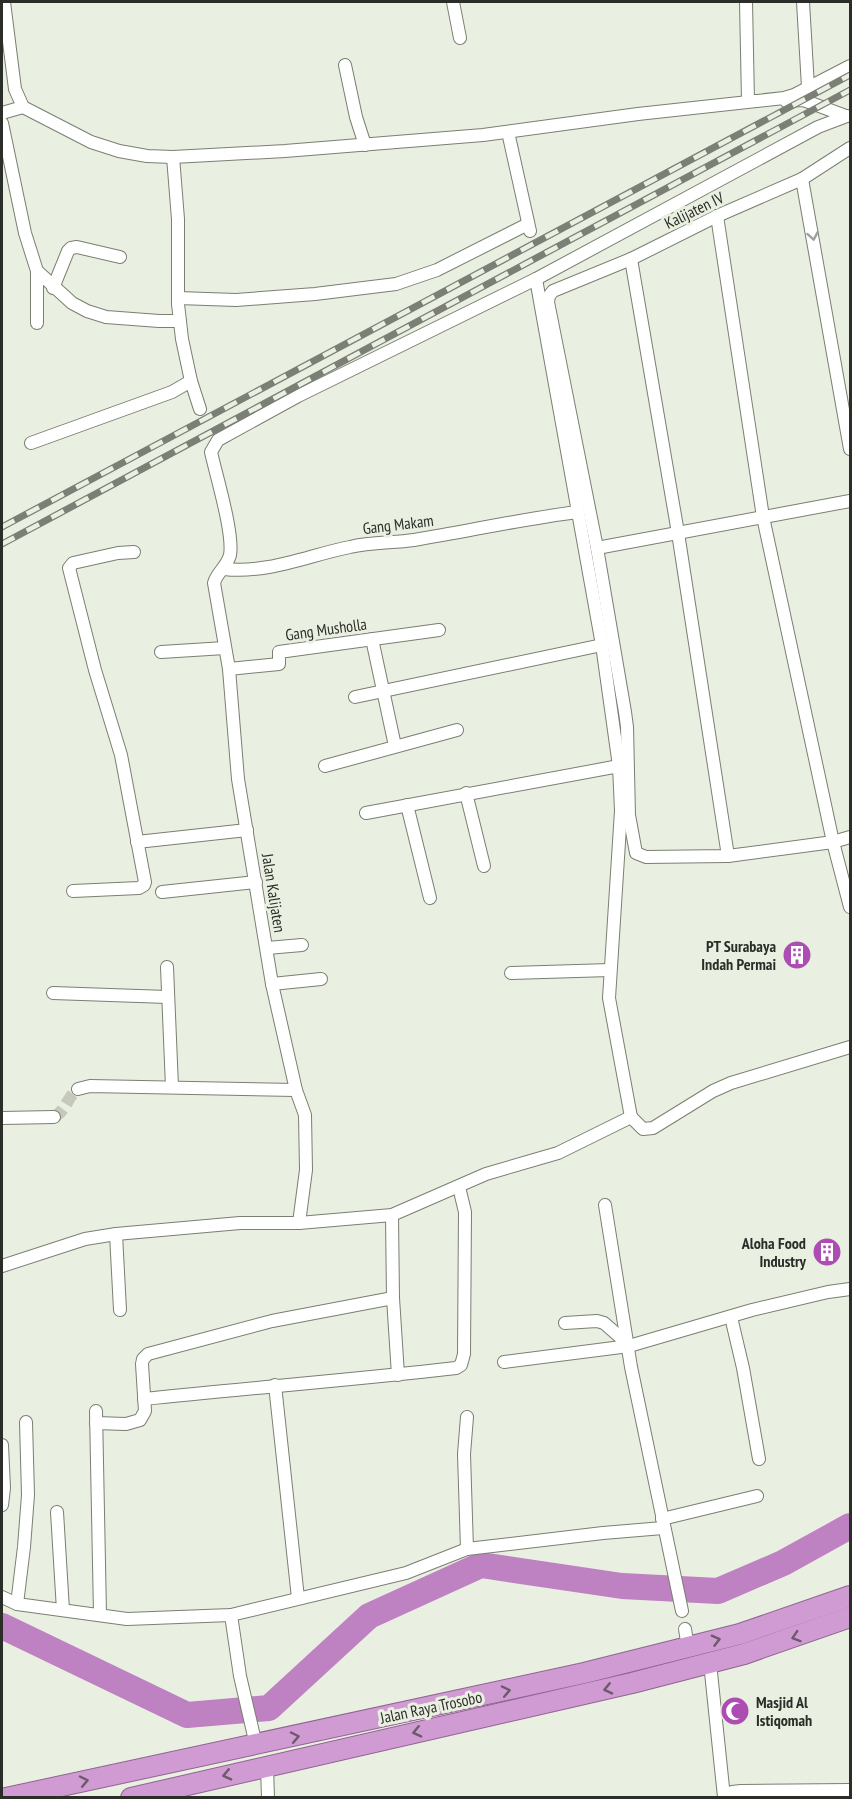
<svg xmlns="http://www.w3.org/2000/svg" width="852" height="1799" font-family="'PT Sans Narrow',sans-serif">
	<rect width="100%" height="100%" fill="#eaf0e1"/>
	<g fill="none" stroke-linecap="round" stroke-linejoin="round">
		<polyline stroke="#be81c2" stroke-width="26" points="2,1626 187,1715 269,1708 369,1616 481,1565 622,1586 718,1591 783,1563 850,1526"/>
		<path stroke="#c4c9bc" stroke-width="12" stroke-dasharray="12 6" stroke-linecap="butt" d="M54 1117C66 1111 67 1097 78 1089"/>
		<g stroke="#797f71" stroke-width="14">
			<g id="minor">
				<polyline points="4,2 15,89 23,107 91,142 119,151 147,156 173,157 285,151 483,135 638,114 784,98 794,95 850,66"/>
				<polyline points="453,2 460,38"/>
				<polyline points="746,2 748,101 756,101"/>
				<polyline points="803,2 808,87"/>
				<polyline points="345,65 356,117 365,145"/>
				<polyline points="786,101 803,100 846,116"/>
				<polyline points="2,113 23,107"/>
				<polyline points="2,123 25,233 37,271 72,303 87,311 106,317 159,321 180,321"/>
				<polyline points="508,132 530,231"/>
				<polyline points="850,148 802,179 717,216 631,259 553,291 549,296 548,302 597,548 625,712 627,727 629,815 636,853 646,857 728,856 833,842 850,837"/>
				<polyline points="173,157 178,219 178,304 182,339 191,381 200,409"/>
				<polyline points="802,179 850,449"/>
				<polyline points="717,216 763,517 833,842 850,907"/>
				<polyline points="631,259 678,533 728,856"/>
				<polyline points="536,279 602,645 619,766"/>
				<polyline points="53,288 68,251 71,248 77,247 120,257"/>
				<polyline points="178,298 236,300 315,294 396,284 437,270 528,224"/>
				<polyline points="37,323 37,271"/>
				<polyline points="31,443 172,392 191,381"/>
				<polyline points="597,548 850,501"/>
				<path d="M224 569C268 574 309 555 350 547 371 542 393 543 414 540 469 531 522 519 577 512"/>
				<polyline points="372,639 395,746"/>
				<polyline points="161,652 225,648"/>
				<polyline points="229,669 279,664 279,652 439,630"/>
				<polyline points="355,697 602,645"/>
				<polyline points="325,766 457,730"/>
				<polyline points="466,793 484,866"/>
				<polyline points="407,805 430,898"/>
				<polyline points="366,813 619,766 621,811 609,998 631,1117"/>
				<polyline points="137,842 247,830"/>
				<polyline points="73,891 139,888 144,885 145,882 121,755 95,670 69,568 73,563 118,553 134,552"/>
				<polyline points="162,892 256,882"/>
				<polyline points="267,948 302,945"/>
				<polyline points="167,967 172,1087"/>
				<polyline points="511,973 610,970"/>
				<polyline points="272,984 321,979"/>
				<polyline points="53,993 167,997"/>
				<polyline points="78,1089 90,1086 296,1090"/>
				<polyline points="2,1118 54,1117"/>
				<polyline points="605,1205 631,1367 682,1611"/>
				<polyline points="392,1215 393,1298 398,1375"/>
				<path d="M299 1223 306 1170 305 1115 296 1090 272 984 238 779 229 669 214 583C217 572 227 567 230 555 234 534 216 475 211 452L218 440 298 396 536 279 818 127 847 116"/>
				<polyline points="116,1234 120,1310"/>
				<polyline points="2,1266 85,1239 116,1234 240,1223 299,1223 392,1215 486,1174 558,1153 631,1117 643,1129 653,1128 713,1091 731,1083 850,1047"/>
				<polyline points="731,1317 743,1368 759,1459"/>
				<polyline points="565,1323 597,1321 604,1323 628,1344"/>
				<polyline points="504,1362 629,1346 752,1310 828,1292 850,1289"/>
				<polyline points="275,1385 298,1598"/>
				<path d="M144 1399C248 1388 352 1380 456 1368L461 1365 464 1354 465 1212 459 1187"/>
				<polyline points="96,1411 100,1614"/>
				<polyline points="96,1423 126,1424 140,1420 145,1411 142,1364 143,1359 148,1354 272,1321 393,1298"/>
				<polyline points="2,1445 4,1488 2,1505"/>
				<polyline points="57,1512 63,1610"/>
				<polyline points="662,1519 757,1496"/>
				<polyline points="467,1549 464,1454 467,1417"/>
				<polyline points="2,1597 17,1604 127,1619 231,1615 406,1573 467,1549 603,1533 663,1528"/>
				<polyline points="17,1604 24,1547 28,1495 26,1422"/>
				<polyline points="231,1615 240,1676 256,1745"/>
				<polyline points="685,1629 688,1648"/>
				<polyline points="710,1663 724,1797"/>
				<polyline points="267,1766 268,1798"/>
				<polyline points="724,1798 732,1792 741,1791 850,1790"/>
			</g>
		</g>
		<g stroke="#8e6490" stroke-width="22">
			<g id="trunk">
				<polyline points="6,1798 584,1673 740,1634 850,1596"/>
				<polyline points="131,1798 632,1683 744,1654 850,1617"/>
			</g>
		</g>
		<use href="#minor" stroke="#fff" stroke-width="12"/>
		<use href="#trunk" stroke="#d09bd3" stroke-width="20"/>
		<g stroke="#7b7f76" stroke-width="7">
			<g id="rail">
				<polyline points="2,527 850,75"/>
				<polyline points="2,544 850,90"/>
			</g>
		</g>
		<use href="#rail" stroke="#eaf0e1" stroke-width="4.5" stroke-dasharray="14" stroke-linecap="butt"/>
	</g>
	<defs><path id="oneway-chevron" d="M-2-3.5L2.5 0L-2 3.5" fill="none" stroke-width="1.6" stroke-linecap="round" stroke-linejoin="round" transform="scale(1.5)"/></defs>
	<use stroke="#a0a09e" href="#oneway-chevron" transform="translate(813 236) rotate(80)"/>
	<g stroke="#6d596c">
		<use href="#oneway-chevron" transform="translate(796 1637) rotate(162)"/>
		<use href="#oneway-chevron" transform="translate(716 1640) rotate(-15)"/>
		<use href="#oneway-chevron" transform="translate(608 1689) rotate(167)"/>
		<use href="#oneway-chevron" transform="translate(506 1691) rotate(-12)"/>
		<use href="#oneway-chevron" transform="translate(417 1732) rotate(167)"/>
		<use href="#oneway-chevron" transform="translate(295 1737) rotate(-12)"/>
		<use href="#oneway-chevron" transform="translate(227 1775) rotate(167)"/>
		<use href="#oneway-chevron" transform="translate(84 1781) rotate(-12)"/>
	</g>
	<defs>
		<g id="building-disc" transform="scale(1.5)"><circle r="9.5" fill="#ad4db4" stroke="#eaf0e1"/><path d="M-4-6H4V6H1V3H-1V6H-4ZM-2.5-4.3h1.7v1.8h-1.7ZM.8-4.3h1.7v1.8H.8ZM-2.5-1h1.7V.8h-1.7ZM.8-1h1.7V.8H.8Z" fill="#fff"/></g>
		<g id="mosque-disc" transform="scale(1.5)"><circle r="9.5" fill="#ad4db4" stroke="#eaf0e1"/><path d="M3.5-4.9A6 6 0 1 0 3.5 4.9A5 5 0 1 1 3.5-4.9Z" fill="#fff"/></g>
	</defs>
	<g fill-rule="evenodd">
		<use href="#building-disc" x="797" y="955"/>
		<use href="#building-disc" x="827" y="1252"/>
		<use href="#mosque-disc" x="735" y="1711"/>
	</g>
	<g text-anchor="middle" stroke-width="6" stroke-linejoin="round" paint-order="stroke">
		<g font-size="16" fill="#2b2d28" stroke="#eaf0e1">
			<text transform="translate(694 210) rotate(-26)" y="6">Kalijaten IV</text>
			<text transform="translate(398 524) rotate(-7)" y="6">Gang Makam</text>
			<text transform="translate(326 629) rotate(-8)" y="6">Gang Musholla</text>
			<text transform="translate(274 893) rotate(81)" y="6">Jalan Kalijaten</text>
			<text transform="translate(431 1707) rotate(-12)" y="6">Jalan Raya Trosobo</text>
		</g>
		<g font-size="16" font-weight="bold" fill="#2b2d28" stroke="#eaf0e1" text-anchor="end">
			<text x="776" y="952">PT Surabaya<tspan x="776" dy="18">Indah Permai</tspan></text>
			<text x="806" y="1249">Aloha Food<tspan x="806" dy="18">Industry</tspan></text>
			<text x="756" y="1708" text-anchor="start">Masjid Al<tspan x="756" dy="18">Istiqomah</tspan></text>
		</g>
	</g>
	<rect width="852" height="1799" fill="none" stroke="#2b2d28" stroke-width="6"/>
</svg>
